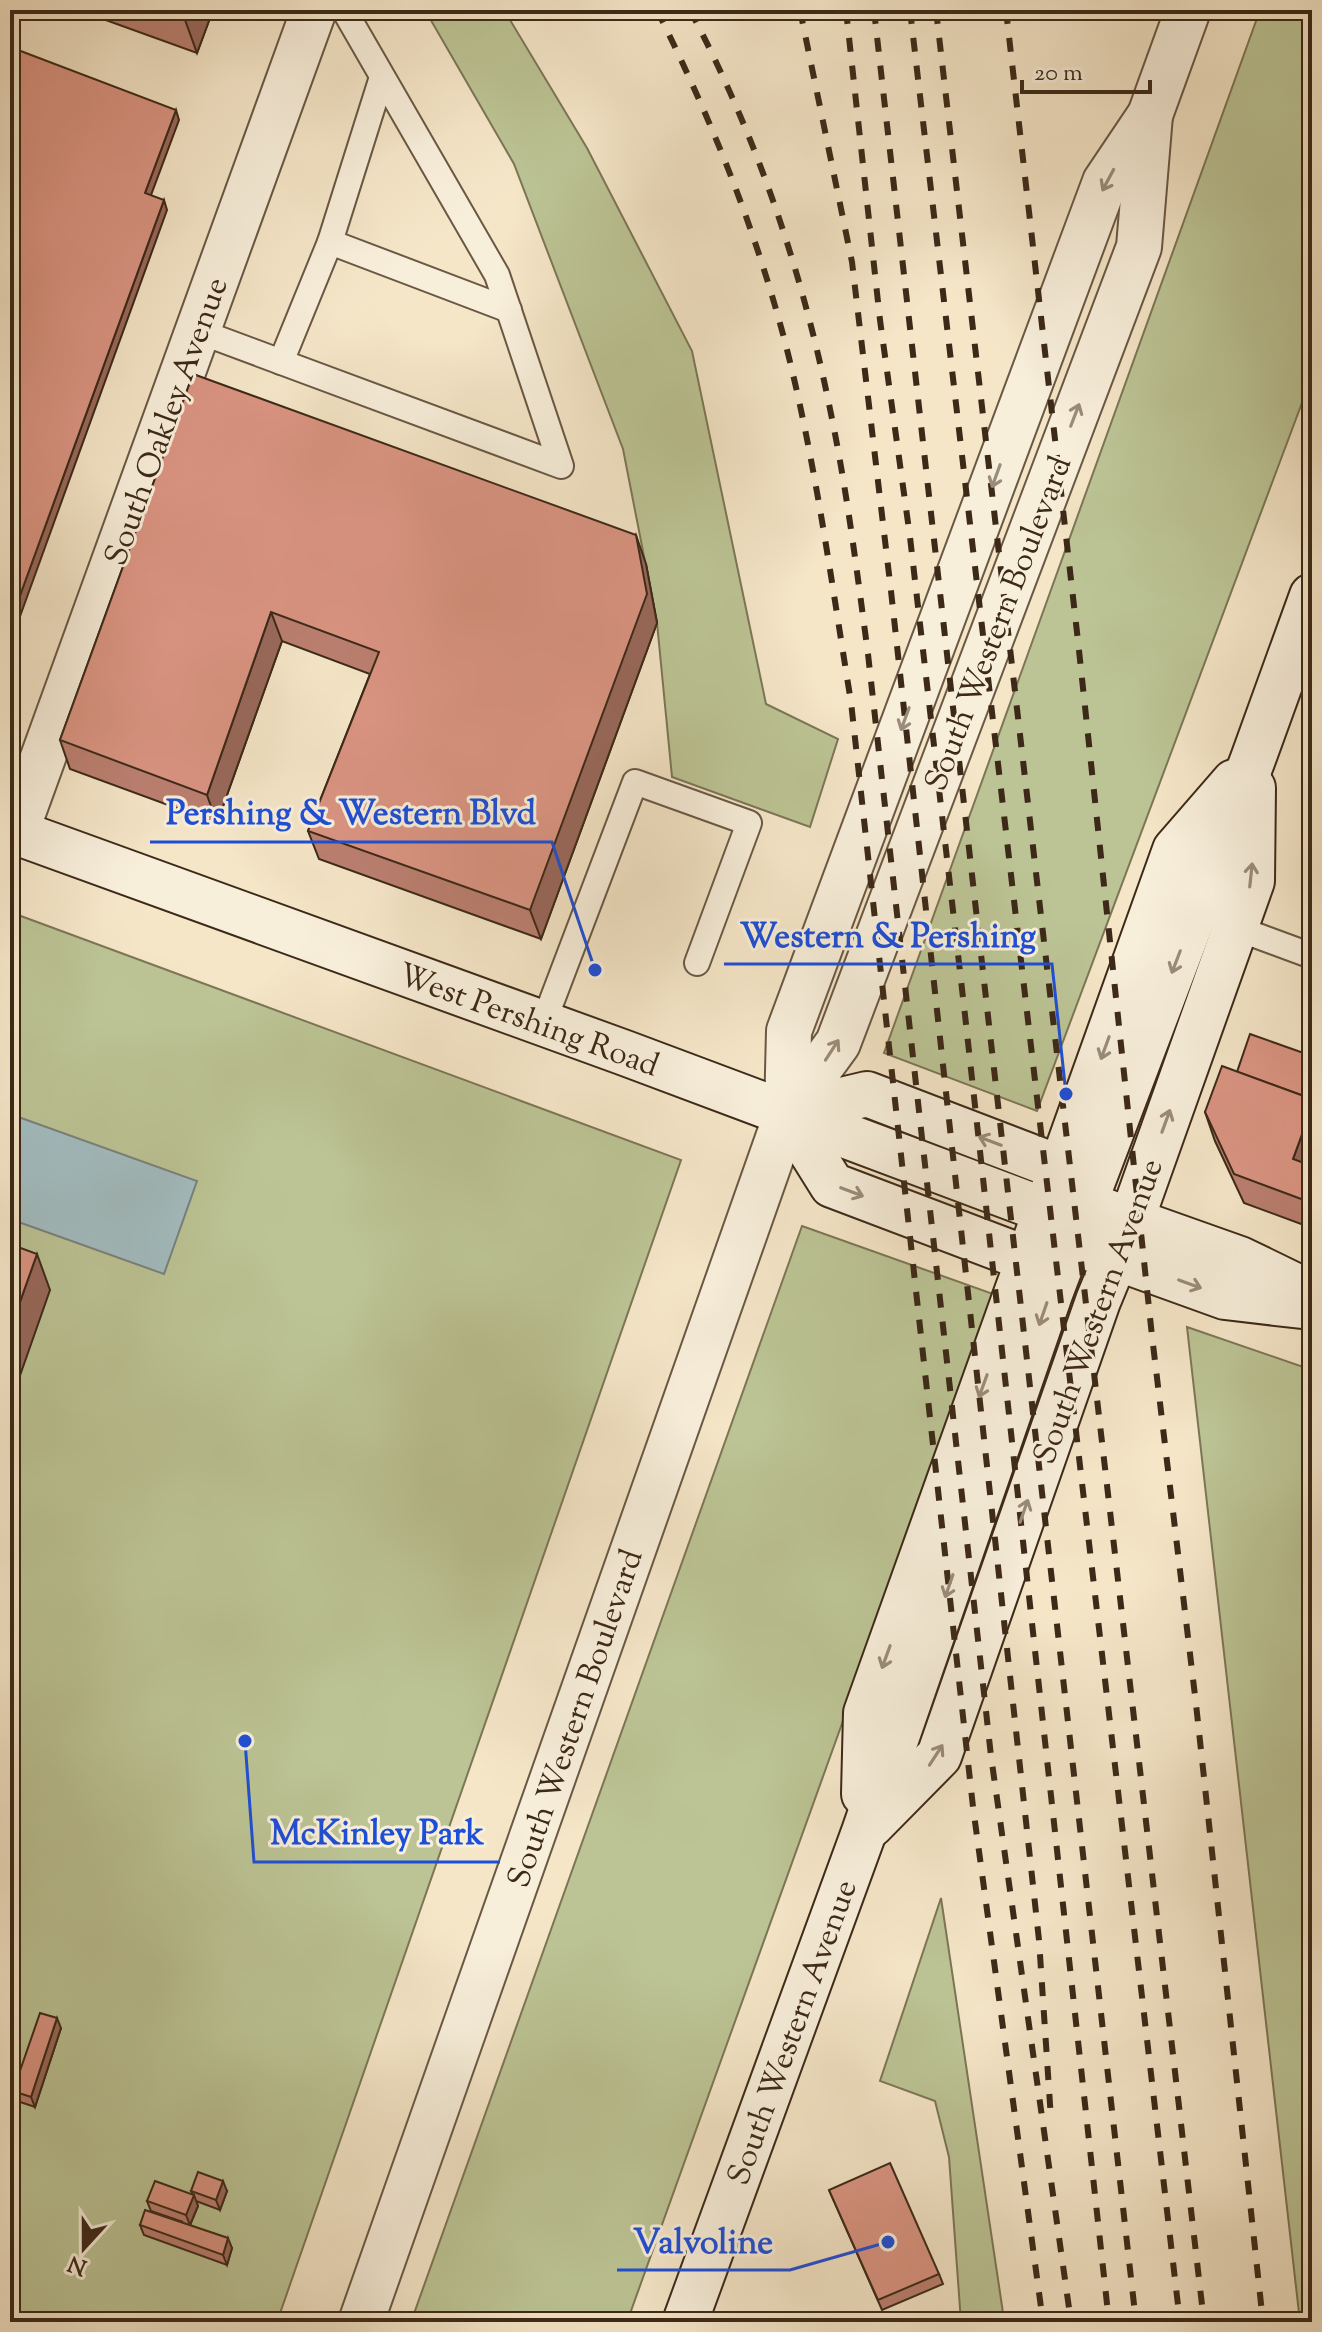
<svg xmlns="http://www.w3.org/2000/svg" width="1322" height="2332" font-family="'Sorts Mill Goudy',serif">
	<rect width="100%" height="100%" fill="#f5e6c8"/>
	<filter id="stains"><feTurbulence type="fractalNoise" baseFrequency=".0025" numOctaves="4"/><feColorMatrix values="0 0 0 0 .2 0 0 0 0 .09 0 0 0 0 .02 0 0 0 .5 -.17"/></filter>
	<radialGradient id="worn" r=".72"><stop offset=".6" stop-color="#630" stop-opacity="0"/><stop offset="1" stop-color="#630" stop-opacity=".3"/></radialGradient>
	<g fill="#bcc495" stroke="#7c7656" stroke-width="2">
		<polygon points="425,10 504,10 587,148 692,351 766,704 838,739 810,827 672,777 657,623 623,449 514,164"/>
		<polygon points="1260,10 1312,10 1312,376 1037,1111 884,1053"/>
		<polygon points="10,912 681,1160 277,2322 10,2322"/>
		<polygon points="802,1226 996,1295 627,2322 411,2322"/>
		<polygon points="1187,1327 1312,1370 1312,2322 1300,2322"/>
		<polygon points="941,1898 1002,2306 1004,2322 961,2322 949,2157 935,2101 880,2081"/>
	</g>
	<polygon fill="#a2bdc1" stroke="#79827d" stroke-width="2" points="10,1114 197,1181 164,1274 10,1219"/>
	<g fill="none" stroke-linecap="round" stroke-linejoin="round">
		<g stroke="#6a5844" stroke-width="28">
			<g id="service">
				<polyline points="330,242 509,310"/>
				<polyline points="198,331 561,466 497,275 344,10"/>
				<polyline points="281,362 330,242 382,77"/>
				<polyline points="1228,925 1312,956"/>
				<polyline points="543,1024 635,782 749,823 697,963"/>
			</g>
		</g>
		<g stroke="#6a5844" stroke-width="48">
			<polyline id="minor" points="16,832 314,10"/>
		</g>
		<g stroke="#6a5844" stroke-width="48">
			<g id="tertiary">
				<polyline points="787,1113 789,1031 1105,182 1150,115 1188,10"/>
				<polyline points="361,2322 787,1113 838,1043 1139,247 1150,115"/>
			</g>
		</g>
		<g stroke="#3c2918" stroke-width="48">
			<g id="secondary">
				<polyline points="10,830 625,1053 1047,1211 1085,1204 1240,1259 1312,1294"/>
				<polyline points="787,1113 832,1185 1030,1260"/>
				<polyline points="787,1113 867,1094 1063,1169"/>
				<polyline points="1089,1248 1225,1297 1311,1307"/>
				<polyline points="864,1794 866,1713 1175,850 1234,782"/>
				<polyline points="871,1825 939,1756 1098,1301 1131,1221 1252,881 1253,788"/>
				<polyline points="685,2322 864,1832 1050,1294 1253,759 1312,596"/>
			</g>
		</g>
		<use href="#service" stroke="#f8efdb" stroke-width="24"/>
		<use href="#minor" stroke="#f8efdb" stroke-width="44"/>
		<use href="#tertiary" stroke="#f8efdb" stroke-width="44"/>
		<use href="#secondary" stroke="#f8efdb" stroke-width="44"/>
		<g stroke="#3c2918" stroke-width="6" stroke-dasharray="14 14" stroke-linecap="butt">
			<path d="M657 10C710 117 753 222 784 338 815 457 831 580 851 702L973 1807 1043 2322"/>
			<path d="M690 10C756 135 802 270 830 409 847 490 857 572 868 654L991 1756 1071 2322"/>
			<polyline points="800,10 852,262 891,591 1039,1940 1051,2119"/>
			<polyline points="846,10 880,320 910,537 965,1015 1109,2322"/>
			<polyline points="874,10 1136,2322"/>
			<polyline points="910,10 1180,2322"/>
			<polyline points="936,10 1204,2322"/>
			<polyline points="1006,10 1078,641 1152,1336 1196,1704 1263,2322"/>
		</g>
	</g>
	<g fill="#bb7f70" stroke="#3c2918" stroke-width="2">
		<polygon points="78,10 213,10 197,53"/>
		<polygon points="193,374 646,564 657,623 541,939 319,859 308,831 370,674 282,641 217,823 70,769 60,740"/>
		<polygon points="1312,1056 1312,1228 1244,1203 1215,1141 1205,1112 1237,1072"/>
		<polygon points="61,2028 35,2107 17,2101 13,2091"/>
		<polygon points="829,2190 939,2274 943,2284 882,2310"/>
		<polygon points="191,2191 227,2191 220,2210 196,2201 198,2206 190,2225 232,2248 227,2265 144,2235 140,2225 183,2222 151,2211 147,2201 193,2195"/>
	</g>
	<g fill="#99685b" stroke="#3c2918" stroke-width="2">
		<polygon points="187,10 213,10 197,53 184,17"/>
		<polygon points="176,110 179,120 148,203 145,193"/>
		<polygon points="164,200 167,210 10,644 10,623"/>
		<polygon points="636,535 646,564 657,623 541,939 530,910"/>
		<polygon points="271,612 282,641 217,823 207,795"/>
		<polygon points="1312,1107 1312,1165 1304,1188 1293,1159"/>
		<polygon points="37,1254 50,1290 10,1404 10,1330"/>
		<polygon points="57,2018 61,2028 35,2107 31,2097"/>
		<polygon points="223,2181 227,2191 220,2210 216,2200"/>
		<polygon points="194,2195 198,2206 190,2225 186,2215"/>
		<polygon points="228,2238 232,2248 227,2265 223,2255"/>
	</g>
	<g fill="#da9482" stroke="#3c2918" stroke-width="2">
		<polygon points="166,10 187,10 184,17"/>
		<polygon points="18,50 176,110 145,193 164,200 10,623 10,76"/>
		<polygon points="193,374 636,535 647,594 530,910 308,831 379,652 271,612 207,795 60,740"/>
		<polygon points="1250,1034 1312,1056 1312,1099 1237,1072"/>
		<polygon points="1222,1066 1312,1099 1312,1107 1293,1159 1312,1166 1312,1203 1234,1174 1205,1112"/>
		<polygon points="10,1244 37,1254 10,1330"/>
		<polygon points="40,2013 57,2018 31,2097 13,2091"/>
		<polygon points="890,2163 939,2274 878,2300 829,2190"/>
		<polygon points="198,2172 223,2181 216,2200 191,2191"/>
		<polygon points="155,2181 194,2195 186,2215 147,2201"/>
		<polygon points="145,2210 228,2238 223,2255 140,2225"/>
	</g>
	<defs><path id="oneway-shaft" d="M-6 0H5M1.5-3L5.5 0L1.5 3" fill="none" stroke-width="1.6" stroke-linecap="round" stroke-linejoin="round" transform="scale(2)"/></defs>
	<g stroke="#9a8c7a">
		<use href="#oneway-shaft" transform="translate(1108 180) rotate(118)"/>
		<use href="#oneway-shaft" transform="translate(1075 415) rotate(-69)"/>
		<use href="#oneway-shaft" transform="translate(996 476) rotate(110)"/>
		<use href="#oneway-shaft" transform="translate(905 719) rotate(110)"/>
		<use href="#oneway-shaft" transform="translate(1251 875) rotate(-84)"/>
		<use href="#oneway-shaft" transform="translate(1176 962) rotate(111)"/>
		<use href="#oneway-shaft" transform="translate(1105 1048) rotate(110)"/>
		<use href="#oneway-shaft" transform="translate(832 1050) rotate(-57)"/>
		<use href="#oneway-shaft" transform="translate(1166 1121) rotate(-70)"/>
		<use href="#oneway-shaft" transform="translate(990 1141) rotate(-159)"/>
		<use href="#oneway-shaft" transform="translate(852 1192) rotate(21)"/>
		<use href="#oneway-shaft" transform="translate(1190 1284) rotate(20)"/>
		<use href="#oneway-shaft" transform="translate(1043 1314) rotate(109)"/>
		<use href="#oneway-shaft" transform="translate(983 1386) rotate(110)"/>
		<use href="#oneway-shaft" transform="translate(1024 1511) rotate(-71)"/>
		<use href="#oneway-shaft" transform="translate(949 1586) rotate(109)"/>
		<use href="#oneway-shaft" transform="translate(886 1657) rotate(110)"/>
		<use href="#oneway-shaft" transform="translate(936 1755) rotate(-57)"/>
	</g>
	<g text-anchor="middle" stroke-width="6" stroke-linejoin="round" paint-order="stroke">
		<g font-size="32" fill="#3c2918" stroke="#f8efdb">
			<text transform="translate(165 421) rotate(-70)" y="11">South Oakley Avenue</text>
			<text transform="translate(997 623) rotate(-69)" y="11">South Western Boulevard</text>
			<text transform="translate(529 1019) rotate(20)" y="11">West Pershing Road</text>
			<text transform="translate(1097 1311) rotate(-70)" y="11">South Western Avenue</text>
			<text transform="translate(574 1718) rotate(-71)" y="11">South Western Boulevard</text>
			<text transform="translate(791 2032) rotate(-70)" y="11">South Western Avenue</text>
		</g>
	</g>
	<path fill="none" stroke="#1d4ed8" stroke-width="3" d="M595 970L552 842H150M1066 1094L1052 964H724M245 1741L254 1862H500M888 2242L790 2270H617"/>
	<g fill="#1d4ed8" stroke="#f8efdb" stroke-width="3">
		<circle cx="595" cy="970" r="8"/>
		<circle cx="1066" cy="1094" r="8"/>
		<circle cx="245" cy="1741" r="8"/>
		<circle cx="888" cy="2242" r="8"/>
	</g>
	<g font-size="34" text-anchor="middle" font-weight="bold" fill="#1d4ed8" stroke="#f8efdb" stroke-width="6" stroke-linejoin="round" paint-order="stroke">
		<text x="351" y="824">Pershing &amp; Western Blvd</text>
		<text x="888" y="947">Western &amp; Pershing</text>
		<text x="377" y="1844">McKinley Park</text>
		<text x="703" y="2253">Valvoline</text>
	</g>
	<rect width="1322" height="2332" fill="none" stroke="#f5e6c8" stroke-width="40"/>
	<rect x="12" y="12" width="1298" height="2308" fill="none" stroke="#3c2918" stroke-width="4"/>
	<rect x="20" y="20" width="1282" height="2292" fill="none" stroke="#3c2918" stroke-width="2"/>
	<g transform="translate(84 2248) rotate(201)" stroke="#f8efdb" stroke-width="6" paint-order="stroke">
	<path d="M0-6L14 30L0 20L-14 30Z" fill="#3c2918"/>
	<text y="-12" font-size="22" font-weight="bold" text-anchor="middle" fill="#3c2918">N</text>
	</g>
	<path d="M1022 80v12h128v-12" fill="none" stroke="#3c2918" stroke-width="4"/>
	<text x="1034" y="80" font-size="24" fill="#3c2918" stroke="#f8efdb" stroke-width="6" paint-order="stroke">20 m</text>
	<rect width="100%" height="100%" filter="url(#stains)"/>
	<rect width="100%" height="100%" fill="url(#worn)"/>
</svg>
